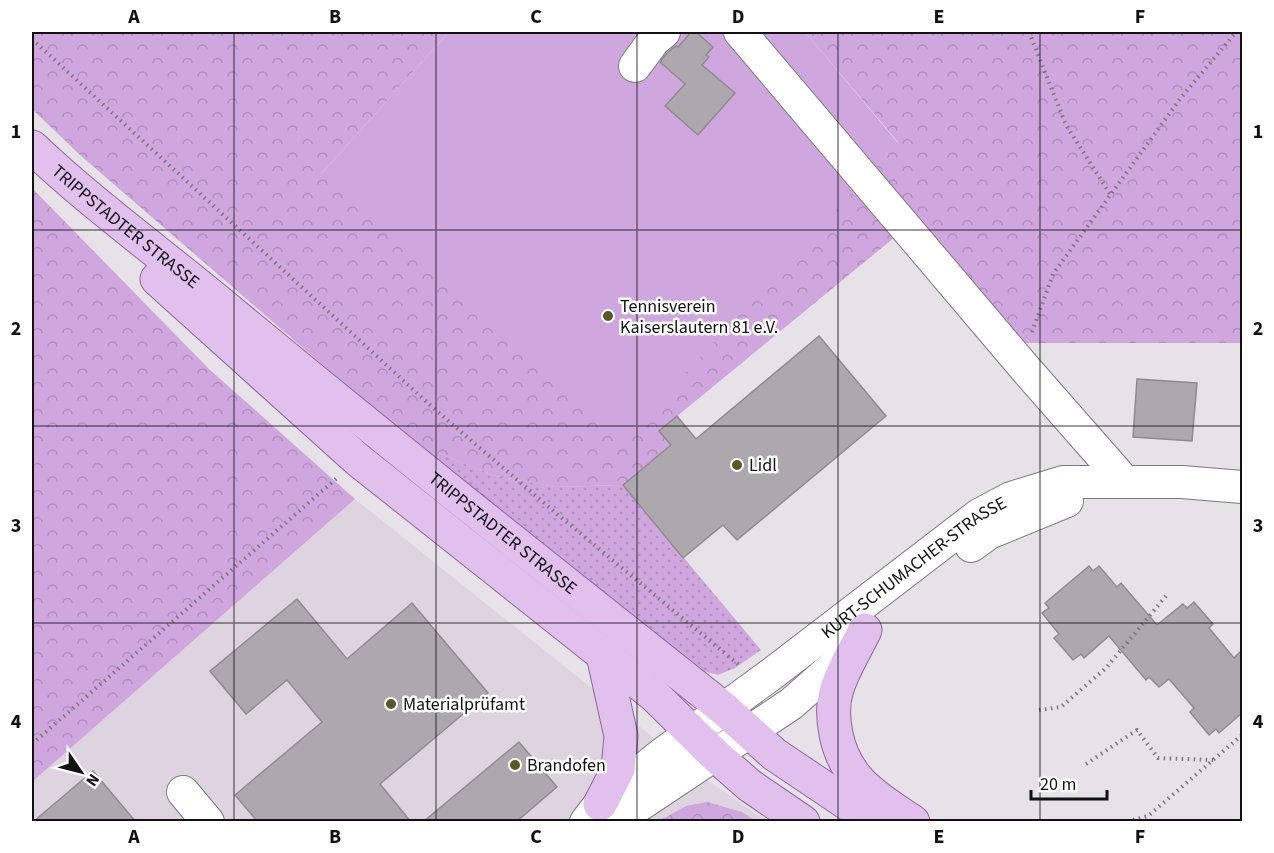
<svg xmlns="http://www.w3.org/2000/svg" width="1274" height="853" font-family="'Source Sans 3',sans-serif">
	<defs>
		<pattern id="grass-dots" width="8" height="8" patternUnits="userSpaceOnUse" patternTransform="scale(1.5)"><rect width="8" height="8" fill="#d0a6df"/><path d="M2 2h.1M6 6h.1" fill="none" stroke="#b28ebe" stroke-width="1.8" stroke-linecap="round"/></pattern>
		<pattern id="forest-crowns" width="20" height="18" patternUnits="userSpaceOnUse" patternTransform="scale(1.5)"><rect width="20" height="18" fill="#d0a6df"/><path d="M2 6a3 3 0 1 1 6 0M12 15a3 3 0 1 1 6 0" fill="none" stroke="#b28ebe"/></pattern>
	</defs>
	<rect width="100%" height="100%" fill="#e6e2e8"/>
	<polygon fill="#ddd4e0" points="355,499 704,778 767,821 32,821 32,782"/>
	<polygon fill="url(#grass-dots)" points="415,444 496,476 556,487 623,485 761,650 735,668 718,675 699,670"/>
	<g fill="url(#forest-crowns)">
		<polygon points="32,32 449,32 321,174 855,189 895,237 659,431 671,445 623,485 555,487 496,476 414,444 80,155 32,109"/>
		<polygon points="805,32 1242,32 1242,343 1019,343 874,169 898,142"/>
		<polygon points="32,188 209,369 355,499 32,782"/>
		<polygon points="707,802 742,812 756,821 659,821 686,806"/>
	</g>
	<polygon fill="#d0a6df" points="449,32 805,32 898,143 620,444 321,174"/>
	<g fill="#aca8ad" stroke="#8f8b91" stroke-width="1.5">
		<polygon points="691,32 696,32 713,47 706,55 709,57 702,65 735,93 698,135 665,106 685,84 660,62 667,53 676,46 678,47"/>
		<polygon points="819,336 886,416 737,540 723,525 683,558 623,485 671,445 659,431 677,416 696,439"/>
		<polygon points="1137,379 1197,383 1192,441 1133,437"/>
		<polygon points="1089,566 1093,571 1099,566 1117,587 1121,583 1157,625 1183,604 1187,608 1194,602 1213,624 1209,628 1234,658 1242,650 1242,713 1219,733 1216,729 1209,735 1190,712 1194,708 1169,679 1159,687 1149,677 1146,680 1109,636 1084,658 1081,654 1073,660 1054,638 1059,634 1042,613 1049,608 1045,603"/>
		<polygon points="297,599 347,659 412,603 488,693 380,784 411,822 258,822 235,795 322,722 287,680 246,714 210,671"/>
		<polygon points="519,742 557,787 516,822 423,822"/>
		<polygon points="93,771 136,822 33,822"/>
	</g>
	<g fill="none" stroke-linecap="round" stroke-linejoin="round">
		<g stroke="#7c787d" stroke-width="34">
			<g id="minor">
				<polyline points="740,32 1024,367 1124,481"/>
				<polyline points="635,66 654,40 664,32"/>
				<polyline points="971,546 989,533 1067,501"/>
				<polyline points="183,792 208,822"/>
				<path id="s1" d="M586 822 600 804 661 755 773 673 979 515 1011 498 1063 482H1182L1242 487"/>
				<polyline points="614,822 791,704 833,667 853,645"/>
			</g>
		</g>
		<g stroke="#8d679a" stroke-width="35">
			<g id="major">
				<path id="s2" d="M32 147C91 203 157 251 220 303 386 441 555 575 724 709L774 754 875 822"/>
				<polyline points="157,279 358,460 654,695 715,755 749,785 803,822"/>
				<path d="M865 630C856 649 843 669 837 689 832 704 833 719 836 734 845 780 876 797 913 822"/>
				<polyline points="600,804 618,769 621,736 603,655"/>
			</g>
		</g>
		<g stroke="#7a787b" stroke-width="4" stroke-dasharray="1.5 4.5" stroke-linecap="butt">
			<polyline points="1029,32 1066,125 1110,194"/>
			<polyline points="32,39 431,406 557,514 739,665"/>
			<polyline points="1032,332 1053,274 1180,99 1236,32"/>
			<polyline points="1039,710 1061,707 1106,668 1166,596"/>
			<polyline points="32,744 337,478"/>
			<polyline points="1086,764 1137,730 1158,758 1214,760"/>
			<polyline points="1133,820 1148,816 1242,735"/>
		</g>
		<use href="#minor" stroke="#fff" stroke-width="32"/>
		<use href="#major" stroke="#e2c0ee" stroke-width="33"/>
	</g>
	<path fill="none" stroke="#121113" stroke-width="1.5" stroke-opacity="0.55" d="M234 32V822M436 32V822M637 32V822M838 32V822M1040 32V822M32 230H1242M32 426H1242M32 623H1242"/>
	<g fill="#5a5825" stroke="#fff" stroke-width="2">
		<circle cx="608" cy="316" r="6"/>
		<circle cx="737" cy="465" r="6"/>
		<circle cx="391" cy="704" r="6"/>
		<circle cx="515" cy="765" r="6"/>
	</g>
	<g text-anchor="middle" stroke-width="5" stroke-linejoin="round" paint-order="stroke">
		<g font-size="18" fill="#121113" stroke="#fff">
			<text dy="6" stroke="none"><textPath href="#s2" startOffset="123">TRIPPSTADTER STRASSE</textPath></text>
			<text dy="6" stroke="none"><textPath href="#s2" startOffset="609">TRIPPSTADTER STRASSE</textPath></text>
			<text dy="6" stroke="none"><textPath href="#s1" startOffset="416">KURT-SCHUMACHER-STRASSE</textPath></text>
		</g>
		<g font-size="18" fill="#121113" stroke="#fff" text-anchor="start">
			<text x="620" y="312">Tennisverein<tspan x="620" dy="21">Kaiserslautern 81 e.V.</tspan></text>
			<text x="749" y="471">Lidl</text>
			<text x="403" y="710">Materialprüfamt</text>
			<text x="527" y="771">Brandofen</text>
		</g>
	</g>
	<rect width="1274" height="853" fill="none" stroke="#ffffff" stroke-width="66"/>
	<g transform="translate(81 772) rotate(125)" stroke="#ffffff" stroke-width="4.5" paint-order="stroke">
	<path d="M0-4.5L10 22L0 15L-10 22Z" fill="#121113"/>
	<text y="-9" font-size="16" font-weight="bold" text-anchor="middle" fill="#121113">N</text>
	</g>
	<path d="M1031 790v9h76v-9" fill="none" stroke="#121113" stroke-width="3"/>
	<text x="1040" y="790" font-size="18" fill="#121113" stroke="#ffffff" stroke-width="4.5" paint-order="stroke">20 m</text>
	<rect x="33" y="33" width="1208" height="787" fill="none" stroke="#121113" stroke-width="2"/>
	<g font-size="20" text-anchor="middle" font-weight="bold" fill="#121113">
		<text x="134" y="23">A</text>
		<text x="335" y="23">B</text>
		<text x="536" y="23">C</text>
		<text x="738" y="23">D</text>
		<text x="939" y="23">E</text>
		<text x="1140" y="23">F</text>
		<text x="16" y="138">1</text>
		<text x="1258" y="138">1</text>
		<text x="16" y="335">2</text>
		<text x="1258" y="335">2</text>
		<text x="16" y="532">3</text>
		<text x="1258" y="532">3</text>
		<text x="16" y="728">4</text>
		<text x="1258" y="728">4</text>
		<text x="134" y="843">A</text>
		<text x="335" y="843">B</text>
		<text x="536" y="843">C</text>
		<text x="738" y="843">D</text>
		<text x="939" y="843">E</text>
		<text x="1140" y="843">F</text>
	</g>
</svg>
